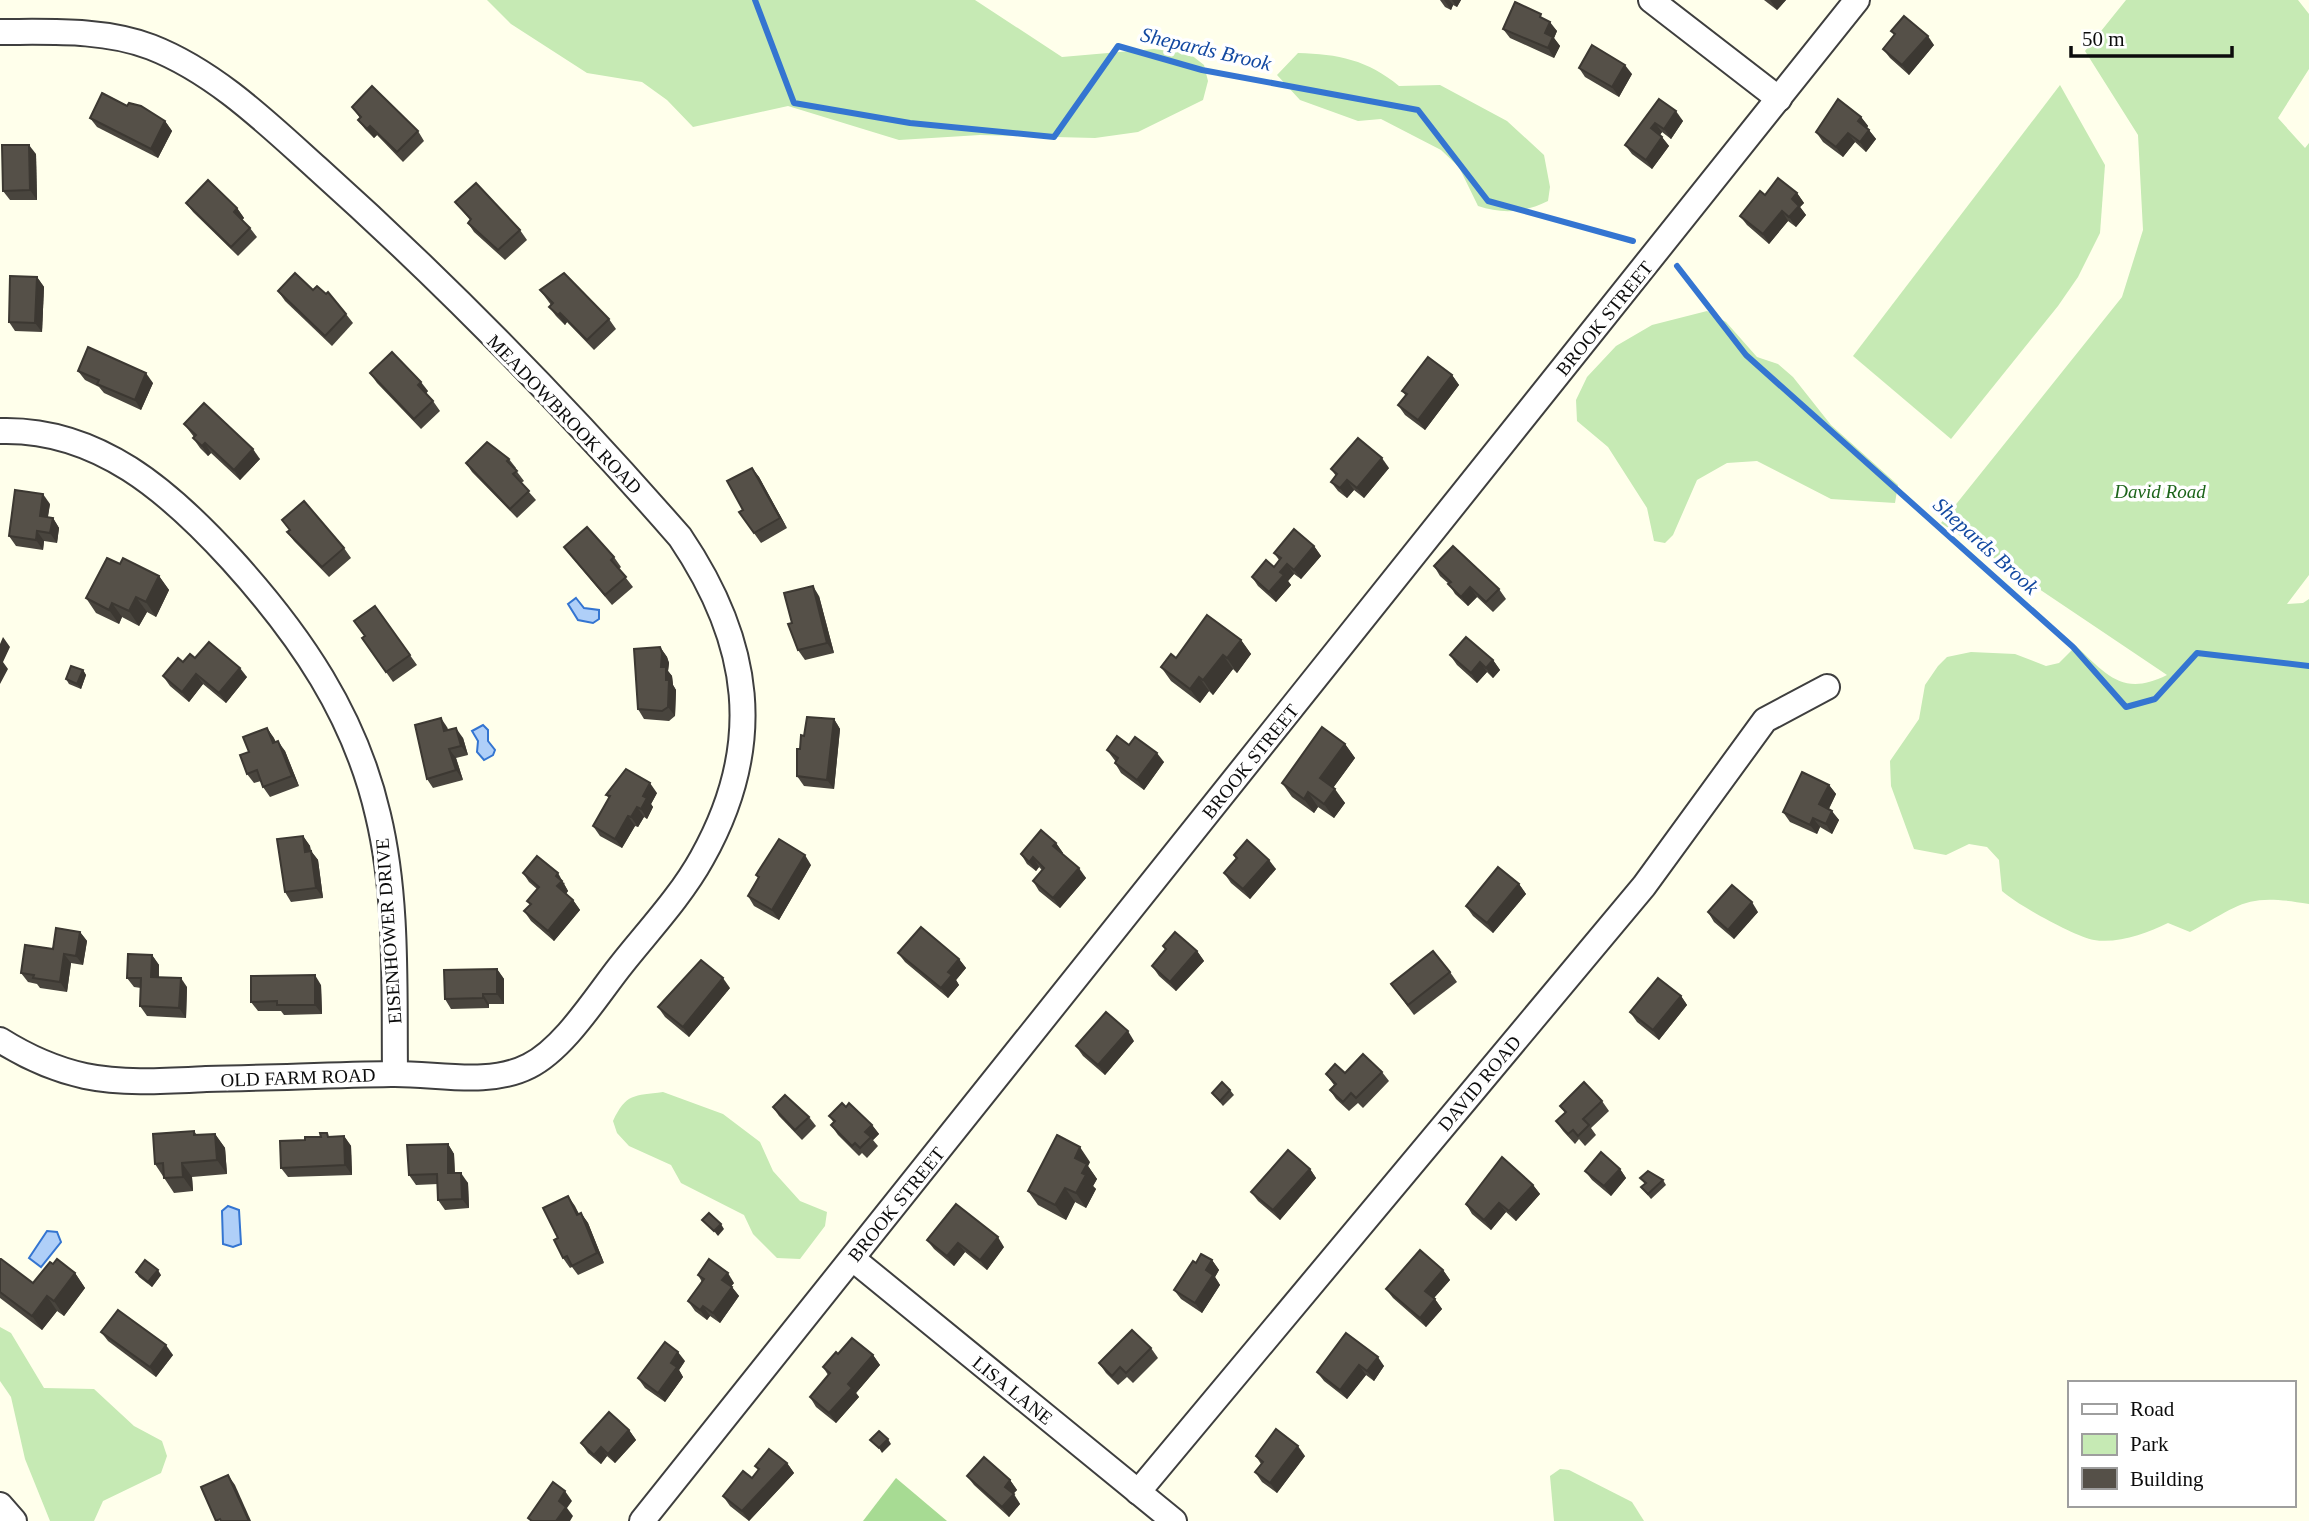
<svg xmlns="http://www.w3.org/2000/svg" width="2309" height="1521" font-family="'Times New Roman',serif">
	<rect width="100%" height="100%" fill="#ffffeb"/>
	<g fill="#c6eab4">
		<polygon points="487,0 975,0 1062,57 1154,49 1190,54 1204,65 1208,81 1203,100 1138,132 1095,138 980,135 899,140 788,106 693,127 667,100 642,82 587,73 511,24"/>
		<path d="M2126 0H2298L2309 14V69L2278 118 2305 148 2309 143V575L2287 604 2303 603 2309 599V904C2246 893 2243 903 2190 932L2168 923C2147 933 2118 944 2094 940 2075 937 2016 904 2002 891L1999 860 1987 847 1969 844 1946 855 1914 849 1891 786 1890 761 1919 719 1925 685 1938 666 1947 657 1971 652 2015 654 2046 666 2059 663 2076 646C2107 675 2123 697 2167 675L1941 523 2122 297 2143 230 2138 135 2085 51Z"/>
		<path d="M1298 53C1338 54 1368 60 1399 86L1440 85 1507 121 1544 155 1550 187 1548 201C1524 213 1502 214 1478 206L1459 167 1441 150 1381 119 1358 121 1300 100 1277 75Z"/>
		<polygon points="2060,85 2105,165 2100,233 2078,277 2058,306 1951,439 1853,356"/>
		<polygon points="1707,311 1726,322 1757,357 1778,364 1793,377 1831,425 1898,485 1895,503 1831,499 1757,461 1727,463 1697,480 1673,535 1665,543 1654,541 1647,508 1608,447 1577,421 1576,400 1587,377 1616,346 1652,325"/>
		<path d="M663 1092 723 1114 760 1142 773 1171 800 1201 827 1212 825 1226 800 1259 777 1258 753 1234 744 1215 681 1183 671 1165 629 1146 617 1133 613 1121C626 1093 634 1096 663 1092Z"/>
		<polygon points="0,1327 11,1333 44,1388 94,1389 134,1426 162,1441 167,1456 161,1473 103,1501 94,1521 50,1521 25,1459 11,1397 0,1381"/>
		<polygon points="1560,1469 1569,1470 1632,1502 1644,1521 1554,1521 1550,1476"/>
	</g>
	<polygon fill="#a7db93" points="896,1478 947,1521 863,1521"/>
	<g fill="#afcff8" stroke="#3475d1" stroke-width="2">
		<polygon points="576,598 584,608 599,610 599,619 593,623 578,620 568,604"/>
		<polygon points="483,725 488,730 488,741 495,750 493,755 484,760 477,752 478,741 472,731"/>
		<polygon points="228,1206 239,1210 241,1244 233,1247 223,1244 222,1211"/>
		<polygon points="47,1231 57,1232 61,1242 41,1267 29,1258"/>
	</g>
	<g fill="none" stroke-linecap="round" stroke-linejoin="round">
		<g stroke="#3475d1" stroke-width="6">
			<polyline points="755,0 794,103 910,123 1054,137 1118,46 1202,70 1418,110 1488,201 1633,241"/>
			<polyline points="1677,266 1746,355 2073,647 2126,707 2155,699 2197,653 2309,666"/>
		</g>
		<g stroke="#3f3f3f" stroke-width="28">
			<g id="minor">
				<polyline points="1651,0 1779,99"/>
				<path d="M0 32C50 32 104 29 151 47 215 72 267 123 317 168 443 281 569 410 680 537 751 642 766 744 702 858 681 896 649 930 622 964 597 995 565 1048 529 1066 488 1087 436 1073 391 1074 330 1075 268 1078 206 1079 166 1081 123 1084 85 1076 53 1069 27 1057 0 1040"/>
				<path d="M0 431C98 428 170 492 232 560 300 635 355 715 378 815 398 898 394 988 395 1074"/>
				<polyline points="853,1259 1174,1521"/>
				<polyline points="1138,1492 1644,886 1765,720 1827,687"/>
				<polyline points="0,1505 14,1521"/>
				<polyline points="642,1521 1857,0"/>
			</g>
		</g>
		<use href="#minor" stroke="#fff" stroke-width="24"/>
	</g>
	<g fill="#49453e">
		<polygon points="1440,0 1461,0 1457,7 1453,5 1451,10 1445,7"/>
		<polygon points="1764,0 1786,0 1777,10"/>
		<polygon points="1545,19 1557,31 1554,38 1560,46 1554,58 1510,38 1503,29"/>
		<polygon points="1891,31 1934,45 1909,75 1890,58 1883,49 1894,35"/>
		<polygon points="1579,68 1632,74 1619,97 1585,77"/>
		<polygon points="1659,99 1683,121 1671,139 1662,132 1660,135 1669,146 1652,169 1632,154 1625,145"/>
		<polygon points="127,106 165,121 172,131 158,158 97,127 90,118"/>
		<polygon points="352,107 418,131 424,141 403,162 377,135 374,138 365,129 358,120 360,118"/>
		<polygon points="1861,117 1868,126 1867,128 1876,139 1866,152 1855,142 1843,157 1823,142 1816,132"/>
		<polygon points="36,154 37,200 10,200 3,191"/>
		<polygon points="1797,193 1804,203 1800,207 1806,215 1796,227 1788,221 1769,244 1747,225 1740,216 1765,195"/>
		<polygon points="455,202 520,230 527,240 505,260 474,232 468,223 470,220"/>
		<polygon points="186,203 237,208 244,218 242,220 250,228 257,237 238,256 193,212"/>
		<polygon points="37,277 44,287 42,332 15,331 9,322"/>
		<polygon points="540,290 609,319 616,329 594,350 567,322 565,325 556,316 549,307 551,305"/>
		<polygon points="278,291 346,314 353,323 332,346 285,301"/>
		<polygon points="78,371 153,383 141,410 104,393 99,387 85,380"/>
		<polygon points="370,373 428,391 426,393 433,401 440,411 421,429 377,383"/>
		<polygon points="1452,375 1459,385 1425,430 1405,415 1398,405 1406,396 1402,391"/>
		<polygon points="184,424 260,459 240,480 211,453 208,456 200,448 193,438 194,437"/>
		<polygon points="509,459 516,468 515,469 524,481 521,483 536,500 517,518 472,472 466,463"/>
		<polygon points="752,468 759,477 787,528 761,543 739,512 743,510"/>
		<polygon points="1389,468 1364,498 1354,490 1347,498 1338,491 1331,482 1336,476 1331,469"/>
		<polygon points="50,504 48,517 53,518 59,528 57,543 44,541 43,550 16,546 9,536"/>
		<polygon points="282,520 344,548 351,558 329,577 294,541 287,532 289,530"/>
		<polygon points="1314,546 1321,556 1301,579 1294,574 1288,581 1291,585 1276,602 1258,586 1252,577 1274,567 1279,560 1274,553"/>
		<polygon points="564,547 614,557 621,567 619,569 633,587 612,605 571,556"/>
		<polygon points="120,564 159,576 169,590 156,617 147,612 139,626 122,617 119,624 96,613 86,598"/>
		<polygon points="1434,566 1499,589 1506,599 1493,612 1477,597 1468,606 1455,594 1449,584 1440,576"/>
		<polygon points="819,596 834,653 805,660 798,650 792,623"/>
		<polygon points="375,606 417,665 393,682 362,638 365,636"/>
		<polygon points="1241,640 1251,654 1237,673 1233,669 1213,695 1209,691 1200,703 1171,681 1161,667 1176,658"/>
		<polygon points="660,647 667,657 669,663 668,671 672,676 673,685 676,690 675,716 669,721 644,719 638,709"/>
		<polygon points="1450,655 1493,660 1500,670 1493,678 1487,672 1477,683 1457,665"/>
		<polygon points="195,658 247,677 226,703 203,684 189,702 170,686 163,676 183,662"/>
		<polygon points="83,670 86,675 81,689 69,684 66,679"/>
		<polygon points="834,719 840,729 834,789 804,786 797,776 800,749 804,736"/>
		<polygon points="447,727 448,730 463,738 468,755 456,758 463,780 433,788 427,779"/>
		<polygon points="267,728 276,742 285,751 299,786 270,797 263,787 261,781 254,783 247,774 249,752"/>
		<polygon points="1345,744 1355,758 1333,788 1345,803 1334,818 1318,807 1314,813 1292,797 1282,783"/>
		<polygon points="1129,745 1164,762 1144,790 1121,773 1115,763 1116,762 1107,750"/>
		<polygon points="1829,785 1836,794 1829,809 1839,820 1832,834 1820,827 1817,834 1790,822 1783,812"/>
		<polygon points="657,793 651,804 653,807 647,819 644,817 638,827 635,826 622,848 600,836 593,826 609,798 606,795"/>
		<polygon points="303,836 310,846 311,851 318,860 323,898 291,902 285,892"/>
		<polygon points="1056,843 1063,853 1062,854 1086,878 1060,908 1039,891 1033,881 1042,870 1039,867 1036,871 1027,864 1021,854"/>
		<polygon points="1234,855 1276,869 1250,899 1231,883 1224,873 1236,859"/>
		<polygon points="811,865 779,920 754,906 748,896 758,878 756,875"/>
		<polygon points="523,873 565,883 564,884 568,891 566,894 573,900 580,910 554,941 531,921 524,911 530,905 527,901 537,889 529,882"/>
		<polygon points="1519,884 1526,894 1493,933 1473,916 1466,906"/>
		<polygon points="1708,912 1758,912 1734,939 1714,922"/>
		<polygon points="80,932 87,941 83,965 71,963 67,992 40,988 37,984 28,982 21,973 53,949"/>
		<polygon points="1163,946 1197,951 1204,961 1176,991 1159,976 1152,966 1166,950"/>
		<polygon points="898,953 959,959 966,968 956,980 959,985 948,998 905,962"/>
		<polygon points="152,955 159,965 159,977 187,987 186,1018 147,1016 140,1006 141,988 134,987 127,978"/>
		<polygon points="497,969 504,979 504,1004 489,1004 489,1008 451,1009 445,999"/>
		<polygon points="1450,972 1457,982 1414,1015 1391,984"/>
		<polygon points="321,985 322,1014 284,1015 281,1011 258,1011 251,1002"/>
		<polygon points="730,988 689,1037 665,1017 658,1007"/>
		<polygon points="1681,996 1687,1005 1659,1040 1637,1022 1630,1012"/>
		<polygon points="1134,1041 1105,1075 1083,1056 1076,1046"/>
		<polygon points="1382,1072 1389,1081 1363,1108 1358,1103 1349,1111 1336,1099 1330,1090 1334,1085 1326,1074"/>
		<polygon points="1230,1090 1234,1095 1223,1106 1212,1093"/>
		<polygon points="1602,1101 1609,1111 1591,1128 1596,1135 1585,1146 1579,1139 1575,1144 1563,1131 1556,1121 1565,1113 1560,1106"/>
		<polygon points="773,1107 809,1117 816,1126 802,1140 779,1116"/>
		<polygon points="846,1107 872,1125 879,1134 873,1140 878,1146 867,1158 862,1153 859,1156 838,1135 831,1125 834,1123 829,1116"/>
		<polygon points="194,1131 197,1135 215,1134 225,1148 227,1174 192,1177 193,1191 174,1193 155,1164"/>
		<polygon points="344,1136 351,1146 352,1175 288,1177 281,1168 305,1140 330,1137"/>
		<polygon points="448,1144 454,1154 455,1173 468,1183 469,1208 445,1210 438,1200 438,1184 416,1185 409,1175"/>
		<polygon points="1090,1162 1088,1166 1097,1179 1093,1186 1096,1189 1086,1208 1075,1202 1066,1220 1038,1205 1028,1191"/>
		<polygon points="1310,1169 1316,1178 1280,1220 1258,1201 1251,1192"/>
		<polygon points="1620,1169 1626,1178 1611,1196 1592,1180 1585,1171"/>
		<polygon points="1640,1178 1663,1180 1666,1185 1651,1199 1641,1187 1645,1184"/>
		<polygon points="1533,1185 1540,1194 1516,1221 1506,1212 1491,1230 1472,1214 1466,1204"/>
		<polygon points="568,1196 579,1214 581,1213 588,1223 604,1263 578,1275 572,1267 570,1268 563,1258 558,1238"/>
		<polygon points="927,1240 1004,1247 987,1270 965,1252 954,1266 934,1249"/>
		<polygon points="0,1259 33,1283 53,1264 75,1273 85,1288 64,1316 57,1311 42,1330 0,1298"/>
		<polygon points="1212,1260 1219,1270 1215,1277 1220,1285 1202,1313 1181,1299 1174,1290 1196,1263"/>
		<polygon points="1443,1270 1450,1280 1434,1298 1442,1309 1426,1327 1393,1298 1386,1289"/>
		<polygon points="136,1272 161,1275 152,1287 139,1277"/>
		<polygon points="698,1275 734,1283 731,1286 739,1296 720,1323 710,1316 707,1320 695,1311 688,1301 702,1282"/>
		<polygon points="101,1332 173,1355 156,1377 108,1341"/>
		<polygon points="1346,1333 1384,1366 1374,1381 1366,1375 1347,1399 1324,1381 1317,1372"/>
		<polygon points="1151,1348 1158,1358 1133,1383 1127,1377 1118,1385 1106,1373 1099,1363"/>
		<polygon points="838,1354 873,1355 880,1365 856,1393 859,1397 836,1423 816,1407 810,1397 828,1375 823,1367"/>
		<polygon points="685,1361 679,1370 683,1377 665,1402 645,1388 638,1378"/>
		<polygon points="629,1430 636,1440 615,1463 607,1456 601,1464 588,1453 581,1443"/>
		<polygon points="1256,1456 1305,1456 1277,1493 1262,1482 1255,1472 1261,1464"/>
		<polygon points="787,1463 794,1473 749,1521 730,1506 723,1496 752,1478 758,1470 755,1466"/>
		<polygon points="967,1476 1010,1480 1017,1490 1013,1494 1020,1504 1009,1517 974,1485"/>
	</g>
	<g fill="#3c3832">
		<polygon points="1444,0 1449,0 1453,5 1451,10"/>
		<polygon points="1452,0 1461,0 1457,7"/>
		<polygon points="1770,0 1786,0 1777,10"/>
		<polygon points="1550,22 1557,31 1554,38 1560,46 1554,58 1548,48 1545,33"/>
		<polygon points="1928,36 1934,45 1909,75 1902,65"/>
		<polygon points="1625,65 1632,74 1619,97 1612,87"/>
		<polygon points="1676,111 1683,121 1671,139 1664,129"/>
		<polygon points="1861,117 1868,126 1865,130 1858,121"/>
		<polygon points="165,121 172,131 158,158 151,149"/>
		<polygon points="1655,123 1662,132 1658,138 1651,128"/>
		<polygon points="370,126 377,135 374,138 367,129"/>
		<polygon points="1869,130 1876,139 1866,152 1860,142"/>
		<polygon points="1848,133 1855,142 1843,157 1836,147"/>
		<polygon points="1662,137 1669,146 1652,169 1646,160"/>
		<polygon points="29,145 36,154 37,200 30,190"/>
		<polygon points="1797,193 1804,203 1800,207 1806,215 1796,227 1789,217 1792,199"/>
		<polygon points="237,208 244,218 240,222 234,212"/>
		<polygon points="1782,211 1788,221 1769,244 1763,234"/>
		<polygon points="37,277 44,287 42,332 35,323"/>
		<polygon points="560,313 567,322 565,325 558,315"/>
		<polygon points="146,373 153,383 141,410 135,400"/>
		<polygon points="1452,375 1459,385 1425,430 1418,420"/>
		<polygon points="421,382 428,391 425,395 418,385"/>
		<polygon points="205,443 211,453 208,456 202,446"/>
		<polygon points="253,449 260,459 240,480 234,470"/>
		<polygon points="1382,458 1389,468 1364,498 1357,488"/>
		<polygon points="752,468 759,477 787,528 780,518"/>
		<polygon points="1347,480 1354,490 1347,498 1340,488"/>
		<polygon points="43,494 50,504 46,526 40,516"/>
		<polygon points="53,518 59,528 57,543 50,533"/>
		<polygon points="37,531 44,541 43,550 36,540"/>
		<polygon points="1314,546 1321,556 1301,579 1294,570"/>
		<polygon points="1287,564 1294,574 1288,581 1291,585 1276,602 1269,592 1280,572"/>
		<polygon points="159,576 169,590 156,617 146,602"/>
		<polygon points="813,586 819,596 834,653 827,643"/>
		<polygon points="1470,587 1477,597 1468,606 1461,597"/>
		<polygon points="136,597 147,612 139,626 129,611"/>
		<polygon points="112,603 122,617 119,624 109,610"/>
		<polygon points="3,637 10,647 3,662 8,669 0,684 0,644"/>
		<polygon points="1241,640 1251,654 1237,673 1227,658"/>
		<polygon points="660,647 667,657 669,663 668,671 672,676 673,685 676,690 675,716 668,707 666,680 661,667"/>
		<polygon points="1223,655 1233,669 1213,695 1203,680"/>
		<polygon points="1493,660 1500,670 1493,678 1486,668"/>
		<polygon points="1480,662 1487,672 1477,683 1471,673"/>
		<polygon points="240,668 247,677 226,703 219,693"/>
		<polygon points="83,670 86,675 81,689 77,684"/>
		<polygon points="196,674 203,684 189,702 182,692"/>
		<polygon points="1199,677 1209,691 1200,703 1190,689"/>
		<polygon points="441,718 447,727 451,741 444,731"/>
		<polygon points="834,719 840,729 834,789 827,780"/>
		<polygon points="267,728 274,738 280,753 273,743"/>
		<polygon points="456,728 463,738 468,755 461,746"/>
		<polygon points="278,741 285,751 299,786 292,776"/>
		<polygon points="1345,744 1355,758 1330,792 1320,778"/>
		<polygon points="449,749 456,758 463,780 456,770"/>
		<polygon points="1157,753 1164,762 1144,790 1137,780"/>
		<polygon points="650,783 657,793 651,804 653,807 647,819 641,809 643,796"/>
		<polygon points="1829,785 1836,794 1826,814 1819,804"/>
		<polygon points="1335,789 1345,803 1334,818 1324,804"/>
		<polygon points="1308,792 1318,807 1314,813 1304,799"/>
		<polygon points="637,807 644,817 638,827 631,817"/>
		<polygon points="1832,811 1839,820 1832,834 1826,824"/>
		<polygon points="628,816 635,826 622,848 615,839"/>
		<polygon points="1813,818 1820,827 1817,834 1810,825"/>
		<polygon points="303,836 310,846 312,861 305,852"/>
		<polygon points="1056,843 1063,853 1060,856 1053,846"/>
		<polygon points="311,851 318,860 323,898 316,888"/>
		<polygon points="805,855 811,865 779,920 772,910"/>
		<polygon points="1033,857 1039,867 1036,871 1029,862"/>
		<polygon points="1269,860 1276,869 1250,899 1243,889"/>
		<polygon points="1079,868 1086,878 1060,908 1053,898"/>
		<polygon points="558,873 568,891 564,896 557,886 556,876"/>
		<polygon points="1519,884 1526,894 1493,933 1487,923"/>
		<polygon points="573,900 580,910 554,941 548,931"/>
		<polygon points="1752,902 1758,912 1734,939 1728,930"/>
		<polygon points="80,932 87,941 83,965 76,956"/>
		<polygon points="1197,951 1204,961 1176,991 1170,982"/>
		<polygon points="64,954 71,963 67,992 60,982"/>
		<polygon points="152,955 159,965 158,986 151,977"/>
		<polygon points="959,959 966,968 956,980 959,985 948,998 941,988 948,972"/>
		<polygon points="497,969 504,979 504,1004 497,994"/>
		<polygon points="315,975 321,985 322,1014 315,1005"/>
		<polygon points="181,978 187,987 186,1018 179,1008"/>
		<polygon points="723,978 730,988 689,1037 683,1027"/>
		<polygon points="483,994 489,1004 489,1008 483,998"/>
		<polygon points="1681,996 1687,1005 1659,1040 1653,1030"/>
		<polygon points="1128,1031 1134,1041 1105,1075 1098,1065"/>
		<polygon points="872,1125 879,1134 873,1140 865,1132"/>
		<polygon points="215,1134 225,1148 227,1174 217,1160"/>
		<polygon points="344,1136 351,1146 352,1175 345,1165"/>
		<polygon points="448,1144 454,1154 455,1183 448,1173"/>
		<polygon points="1080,1147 1090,1162 1088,1166 1097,1179 1093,1186 1096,1189 1086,1208 1076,1193 1075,1158"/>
		<polygon points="182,1163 192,1177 193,1191 183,1177"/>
		<polygon points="1310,1169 1316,1178 1280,1220 1273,1210"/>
		<polygon points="1620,1169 1626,1178 1611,1196 1604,1186"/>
		<polygon points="461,1173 468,1183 469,1208 462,1199"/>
		<polygon points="1533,1185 1540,1194 1516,1221 1509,1211"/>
		<polygon points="1065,1188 1075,1202 1066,1220 1055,1205"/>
		<polygon points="568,1196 575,1206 584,1224 577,1215"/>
		<polygon points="1499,1203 1506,1212 1491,1230 1484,1220"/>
		<polygon points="581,1213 588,1223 604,1263 597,1253"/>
		<polygon points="721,1224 724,1229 718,1236 714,1231"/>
		<polygon points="998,1237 1004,1247 987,1270 980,1260"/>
		<polygon points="958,1243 965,1252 954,1266 947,1256"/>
		<polygon points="1212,1260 1219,1270 1215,1277 1220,1285 1202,1313 1195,1303 1206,1270"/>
		<polygon points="158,1270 161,1275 152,1287 148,1282"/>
		<polygon points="1443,1270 1450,1280 1432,1300 1425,1291"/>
		<polygon points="75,1273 85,1288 64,1316 54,1301"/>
		<polygon points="728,1273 734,1283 729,1289 722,1280"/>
		<polygon points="732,1287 739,1296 720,1323 713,1313"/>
		<polygon points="47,1296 57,1311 42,1330 32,1316"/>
		<polygon points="1435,1299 1442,1309 1426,1327 1420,1318"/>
		<polygon points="703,1306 710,1316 707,1320 700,1310"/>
		<polygon points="166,1345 173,1355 156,1377 150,1367"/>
		<polygon points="678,1352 685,1361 679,1370 683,1377 665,1402 658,1393 671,1363"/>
		<polygon points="873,1355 880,1365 856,1393 859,1397 836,1423 829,1413 848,1384"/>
		<polygon points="1378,1357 1384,1366 1374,1381 1367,1371"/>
		<polygon points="1359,1365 1366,1375 1347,1399 1340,1390"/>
		<polygon points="629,1430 636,1440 615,1463 608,1454"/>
		<polygon points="888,1439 891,1444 882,1453 879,1448"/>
		<polygon points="1298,1446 1305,1456 1277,1493 1270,1483"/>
		<polygon points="601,1447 607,1456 601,1464 594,1455"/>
		<polygon points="787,1463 794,1473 749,1521 742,1511"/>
		<polygon points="228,1475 235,1485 251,1521 249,1521"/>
		<polygon points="1010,1480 1017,1490 1011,1496 1005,1487"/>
		<polygon points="565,1491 572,1501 567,1508 573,1516 570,1521 556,1521 559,1501"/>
		<polygon points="1014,1494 1020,1504 1009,1517 1002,1507"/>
	</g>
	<g fill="#555048" stroke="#3c3832" stroke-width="2">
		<polygon points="1515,2 1541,14 1540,17 1550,22 1545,33 1553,37 1548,48 1503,29"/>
		<polygon points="1904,16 1928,36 1902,65 1883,49 1895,34 1891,31"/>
		<polygon points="1592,45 1625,65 1612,87 1579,68"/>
		<polygon points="372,86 418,131 397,152 370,126 367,129 358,120 361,117 352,107"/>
		<polygon points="102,93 127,106 129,103 141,106 165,121 151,149 90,118"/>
		<polygon points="1659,99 1676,111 1664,129 1655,123 1651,128 1662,137 1646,160 1625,145"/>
		<polygon points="1838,99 1861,117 1858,121 1869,130 1860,142 1848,133 1836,147 1816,132"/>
		<polygon points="2,145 29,145 30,190 3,191"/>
		<polygon points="1778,178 1797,193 1792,199 1799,206 1789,217 1782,211 1763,234 1740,216 1760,191 1765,195"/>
		<polygon points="208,180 237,208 234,212 250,228 231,247 186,203"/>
		<polygon points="476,183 520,230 498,250 468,223 471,219 455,202"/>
		<polygon points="295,273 313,290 317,286 326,294 328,292 346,314 325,336 278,291"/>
		<polygon points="564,273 609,319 587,340 560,313 558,315 549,307 553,303 540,290"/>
		<polygon points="10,276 37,277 35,323 9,322"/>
		<polygon points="88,347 146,373 135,400 97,384 99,380 78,371"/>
		<polygon points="392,352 421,382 418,385 433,401 414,419 370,373"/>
		<polygon points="1428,357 1452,375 1418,420 1398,405 1407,394 1402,391"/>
		<polygon points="204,403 253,449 234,470 205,443 202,446 193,438 196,435 184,424"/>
		<polygon points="1358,438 1382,458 1357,488 1347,480 1340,488 1331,482 1337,474 1331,469"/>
		<polygon points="487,442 509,459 507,461 517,471 513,474 529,491 510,509 466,463"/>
		<polygon points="752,468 780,518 754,533 739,512 743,510 727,481"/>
		<polygon points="15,490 43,494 40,516 53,518 50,533 37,531 36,540 9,536"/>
		<polygon points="304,501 344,548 322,567 287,532 290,530 282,520"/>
		<polygon points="587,527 614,557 611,560 626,577 605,595 564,547"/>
		<polygon points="1294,529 1314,546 1294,570 1287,564 1280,572 1284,575 1269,592 1252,577 1266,560 1274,567 1281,558 1274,553"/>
		<polygon points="1453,546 1499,589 1486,602 1470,587 1461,597 1448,584 1451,582 1434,566"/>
		<polygon points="107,558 120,564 123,558 159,576 146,602 136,597 129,611 112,603 109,610 86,598"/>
		<polygon points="813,586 827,643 798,650 788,624 792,623 784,593"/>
		<polygon points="375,606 410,655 386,672 362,638 365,636 354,621"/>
		<polygon points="1207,615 1241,640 1227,658 1223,655 1203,680 1199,677 1190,689 1161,667 1171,654 1176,658"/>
		<polygon points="1466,637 1493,660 1486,668 1480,662 1471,673 1450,655"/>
		<polygon points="209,642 240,668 219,693 196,674 182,692 163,676 178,658 183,662 190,654 195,658"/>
		<polygon points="660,647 662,653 661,667 666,667 666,680 669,680 668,707 662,711 638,709 634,649"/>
		<polygon points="71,666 83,670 77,684 66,679"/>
		<polygon points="807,717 834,719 827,780 797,776 797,749 800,749 801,735 804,736"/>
		<polygon points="441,718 444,731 456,728 461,746 449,749 456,770 427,779 415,725"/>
		<polygon points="1322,727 1345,744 1320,778 1335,789 1324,804 1308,792 1304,799 1282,783"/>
		<polygon points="267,728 273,743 278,741 292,776 263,787 257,770 247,774 240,755 249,752 243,737"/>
		<polygon points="1117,736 1129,745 1135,737 1157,753 1137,780 1115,763 1118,758 1107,750"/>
		<polygon points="626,769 650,783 643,796 647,798 641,809 637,807 631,817 628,816 615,839 593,826 610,796 606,795"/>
		<polygon points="1802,772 1829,785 1819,804 1832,811 1826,824 1813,818 1810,825 1783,812"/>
		<polygon points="1041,830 1056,843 1053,846 1079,868 1053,898 1033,881 1044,868 1033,857 1029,862 1021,854"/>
		<polygon points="303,836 305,852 311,851 316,888 285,892 277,839"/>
		<polygon points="779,839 805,855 772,910 748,896 759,877 756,875"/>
		<polygon points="1247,840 1269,860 1243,889 1224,873 1237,858 1234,855"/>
		<polygon points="537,856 558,873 556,876 562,881 557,886 573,900 548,931 524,911 531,904 527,901 539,887 523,873"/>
		<polygon points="1498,867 1519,884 1487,923 1466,906"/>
		<polygon points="1732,885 1752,902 1728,930 1708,912"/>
		<polygon points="921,927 959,959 948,972 952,975 941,988 898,953"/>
		<polygon points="56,928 80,932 76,956 64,954 60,982 33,978 34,975 21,973 25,945 53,949"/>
		<polygon points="1175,932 1197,951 1170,982 1152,966 1166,949 1163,946"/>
		<polygon points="1433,951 1450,972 1408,1005 1391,984"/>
		<polygon points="128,954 152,955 151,977 181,978 179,1008 140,1006 141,978 127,978"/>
		<polygon points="701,960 723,978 683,1027 658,1007"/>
		<polygon points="497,969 497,994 483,994 483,998 445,999 444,970"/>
		<polygon points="315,975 315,1005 277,1005 277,1001 251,1002 251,976"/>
		<polygon points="1658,978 1681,996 1653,1030 1630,1012"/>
		<polygon points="1106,1012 1128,1031 1098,1065 1076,1046"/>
		<polygon points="1363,1054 1382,1072 1356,1098 1351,1093 1343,1102 1330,1090 1336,1084 1326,1074 1335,1064 1345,1073"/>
		<polygon points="1222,1082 1230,1090 1220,1101 1212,1093"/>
		<polygon points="1584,1082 1602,1101 1583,1119 1589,1125 1578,1136 1573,1130 1568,1134 1556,1121 1566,1112 1560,1106"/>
		<polygon points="785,1095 809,1117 795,1130 773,1107"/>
		<polygon points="842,1103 846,1107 849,1103 872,1125 865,1132 871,1137 860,1148 855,1143 852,1146 831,1125 835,1121 829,1116"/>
		<polygon points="194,1131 194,1135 215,1134 217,1160 182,1163 183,1177 164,1178 163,1163 155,1164 153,1134"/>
		<polygon points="320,1133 327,1133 328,1137 344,1136 345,1165 281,1168 280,1141 305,1140 305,1137 321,1137"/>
		<polygon points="1057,1135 1080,1147 1075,1158 1087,1164 1082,1173 1086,1175 1076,1193 1065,1188 1055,1205 1028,1191"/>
		<polygon points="448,1144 448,1173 461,1173 462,1199 438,1200 437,1174 409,1175 407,1145"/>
		<polygon points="1288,1150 1310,1169 1273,1210 1251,1192"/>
		<polygon points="1601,1152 1620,1169 1604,1186 1585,1171"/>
		<polygon points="1502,1157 1533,1185 1509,1211 1499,1203 1484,1220 1466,1204"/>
		<polygon points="1648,1171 1663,1180 1648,1194 1641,1187 1646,1183 1640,1178"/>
		<polygon points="568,1196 577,1215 581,1213 597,1253 572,1266 567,1256 563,1258 554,1240 558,1238 543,1208"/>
		<polygon points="956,1204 998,1237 980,1260 958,1243 947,1256 927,1240"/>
		<polygon points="709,1213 721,1224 714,1231 702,1220"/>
		<polygon points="1420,1250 1443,1270 1425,1291 1435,1299 1420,1318 1386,1289"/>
		<polygon points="1201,1254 1212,1260 1206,1270 1213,1275 1195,1303 1174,1290 1193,1261 1196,1263"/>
		<polygon points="0,1259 1,1259 33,1283 50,1262 53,1264 57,1259 75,1273 54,1301 47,1296 32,1316 0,1292"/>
		<polygon points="709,1259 728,1273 722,1280 732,1287 713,1313 703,1306 700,1310 688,1301 704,1279 698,1275"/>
		<polygon points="145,1260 158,1270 148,1282 136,1272"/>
		<polygon points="118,1310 166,1345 150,1367 101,1332"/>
		<polygon points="1132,1330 1151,1348 1126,1373 1120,1367 1112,1376 1099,1363"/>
		<polygon points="1346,1333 1378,1357 1367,1371 1359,1365 1340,1390 1317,1372"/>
		<polygon points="852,1338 873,1355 848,1384 852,1388 829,1413 810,1397 830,1373 823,1367 836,1352 838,1354"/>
		<polygon points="665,1342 678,1352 671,1363 677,1367 658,1393 638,1378"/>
		<polygon points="609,1412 629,1430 608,1454 601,1447 594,1455 581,1443"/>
		<polygon points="1276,1429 1298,1446 1270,1483 1255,1472 1263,1462 1256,1456"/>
		<polygon points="879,1431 888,1439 879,1448 870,1440"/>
		<polygon points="769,1449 787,1463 742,1511 723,1496 743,1471 752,1478 759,1469 755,1466"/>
		<polygon points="984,1457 1010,1480 1005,1487 1014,1494 1002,1507 967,1476"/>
		<polygon points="228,1475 249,1521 221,1521 220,1519 216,1521 201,1487"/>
		<polygon points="553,1482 565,1491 559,1501 566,1507 556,1521 532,1521 528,1518"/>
	</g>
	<g text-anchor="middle" stroke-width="7" stroke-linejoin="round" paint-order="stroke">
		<g font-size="19" fill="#0c0c0c" stroke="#fff">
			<text transform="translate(1604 318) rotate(-51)" y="7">BROOK STREET</text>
			<text transform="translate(565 414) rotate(46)" y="7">MEADOWBROOK ROAD</text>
			<text transform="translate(1250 761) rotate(-51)" y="7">BROOK STREET</text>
			<text transform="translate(388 931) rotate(-94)" y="7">EISENHOWER DRIVE</text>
			<text transform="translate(298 1077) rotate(-2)" y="7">OLD FARM ROAD</text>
			<text transform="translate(1479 1083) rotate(-50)" y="7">DAVID ROAD</text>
			<text transform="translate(896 1204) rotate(-51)" y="7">BROOK STREET</text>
			<text transform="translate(1013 1390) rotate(39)" y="7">LISA LANE</text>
		</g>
		<g font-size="19" font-style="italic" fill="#1d651b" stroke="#fff">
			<text x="2160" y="498">David Road</text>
		</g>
		<g font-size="21" font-style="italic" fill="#1349a1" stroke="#fff">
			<text transform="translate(1206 49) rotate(13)" y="7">Shepards Brook</text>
			<text transform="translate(1986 546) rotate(42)" y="7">Shepards Brook</text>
		</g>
	</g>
	<rect x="2068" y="1381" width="228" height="126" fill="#ffffff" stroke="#9e9e9e" stroke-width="2"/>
	<rect x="2082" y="1404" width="35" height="10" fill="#ffffff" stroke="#9e9e9e" stroke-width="2"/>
	<text x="2130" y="1416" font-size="21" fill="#0c0c0c">Road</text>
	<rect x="2082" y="1434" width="35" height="21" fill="#c6eab4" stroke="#9e9e9e" stroke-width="2"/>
	<text x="2130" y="1451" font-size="21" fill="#0c0c0c">Park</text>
	<rect x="2082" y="1468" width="35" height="21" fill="#555048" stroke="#9e9e9e" stroke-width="2"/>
	<text x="2130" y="1486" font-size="21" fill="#0c0c0c">Building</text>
	<path d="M2071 46v10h161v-10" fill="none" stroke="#0c0c0c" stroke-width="3.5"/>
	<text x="2082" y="46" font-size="21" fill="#0c0c0c" stroke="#ffffff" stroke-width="5" paint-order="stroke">50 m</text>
</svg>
